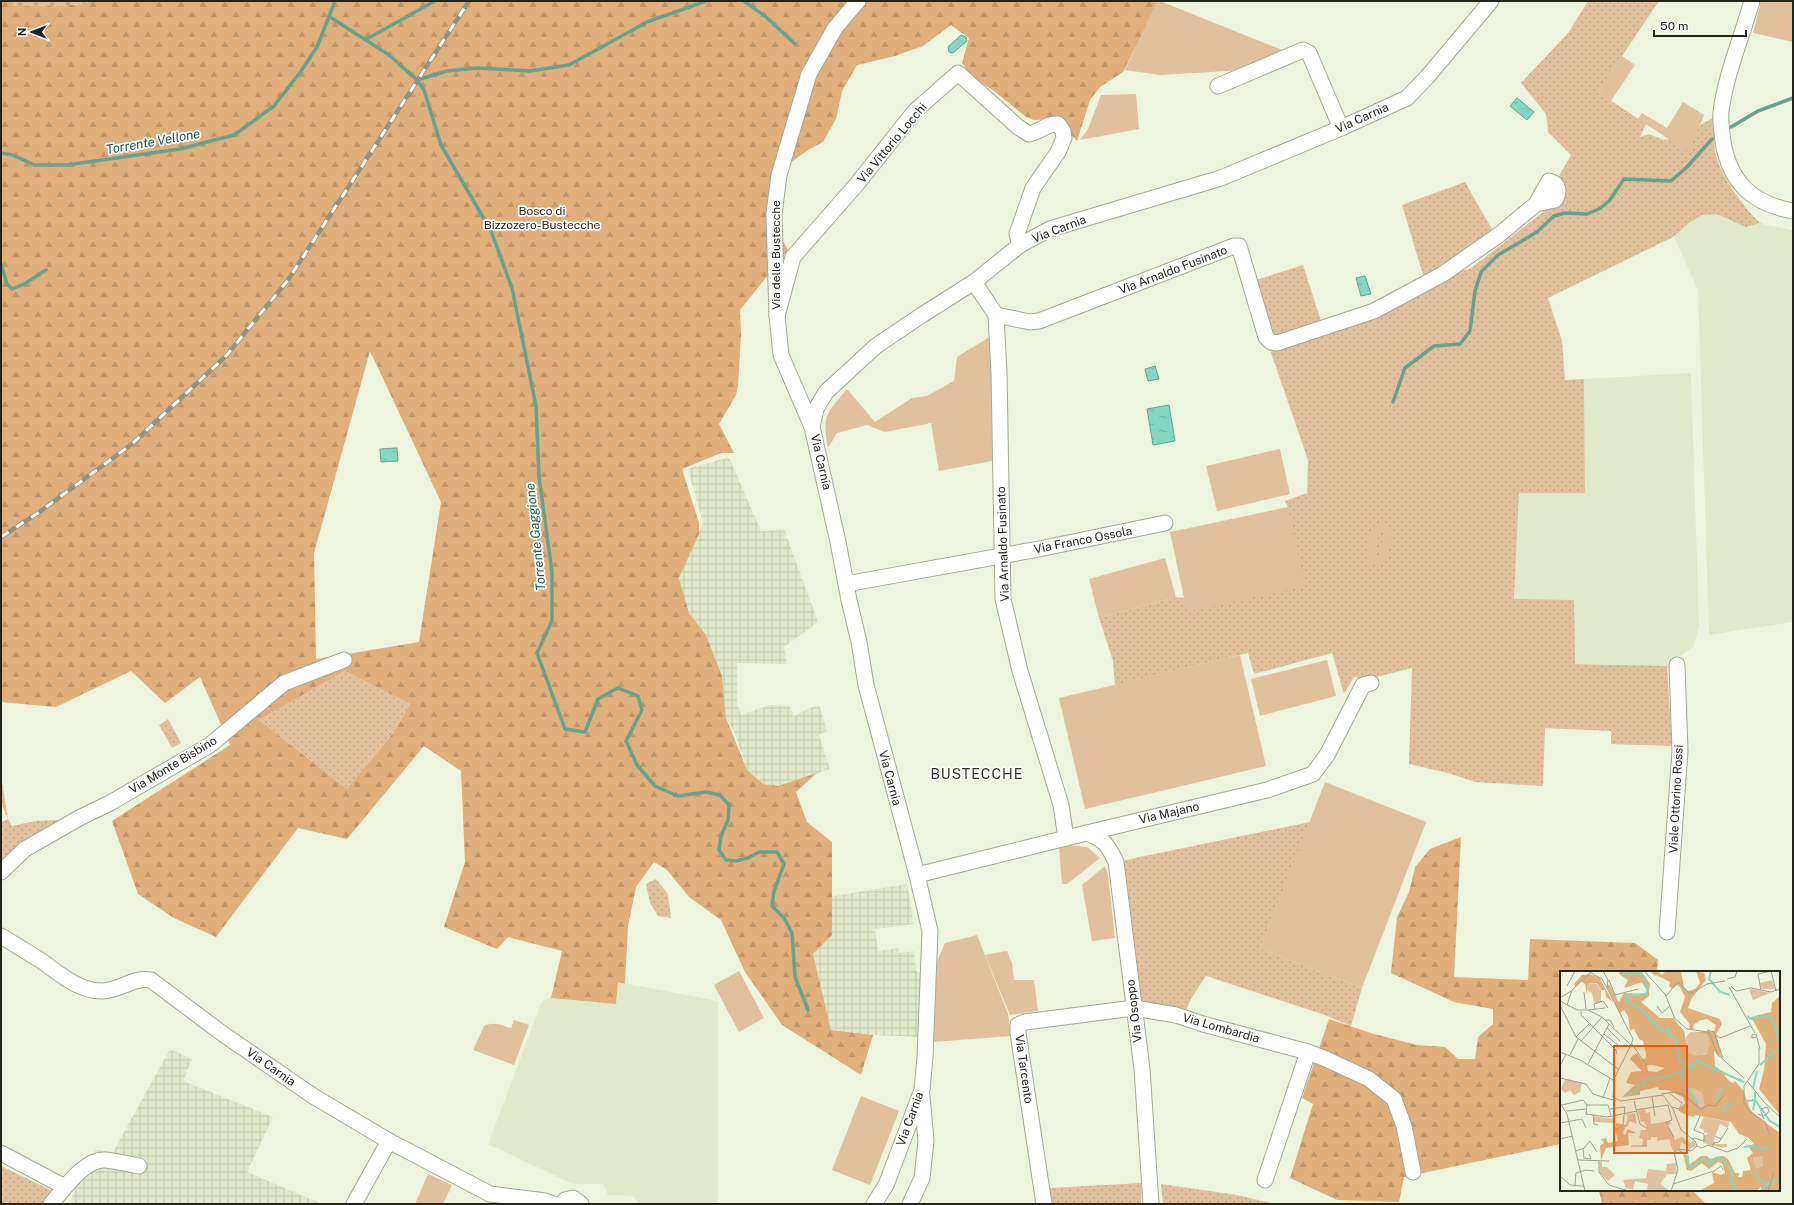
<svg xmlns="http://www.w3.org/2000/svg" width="1794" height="1205" font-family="'Public Sans',sans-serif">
	<defs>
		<pattern id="industrial-grid" width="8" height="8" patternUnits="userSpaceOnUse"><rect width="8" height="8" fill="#e0eacb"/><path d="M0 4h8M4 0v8" fill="none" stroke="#c0c9ae"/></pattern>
		<pattern id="grass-dots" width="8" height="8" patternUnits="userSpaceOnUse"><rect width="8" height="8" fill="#e1c09d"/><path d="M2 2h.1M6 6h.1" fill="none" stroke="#c1a587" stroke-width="1.8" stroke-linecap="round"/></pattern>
		<pattern id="forest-firs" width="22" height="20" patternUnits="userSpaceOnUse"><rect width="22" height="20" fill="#e0af7b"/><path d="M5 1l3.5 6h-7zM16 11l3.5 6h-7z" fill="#c0966a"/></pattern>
		<pattern id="cemetery-stones" width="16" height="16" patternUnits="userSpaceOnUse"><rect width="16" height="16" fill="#e1c09d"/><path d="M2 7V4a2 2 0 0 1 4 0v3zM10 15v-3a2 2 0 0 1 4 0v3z" fill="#c1a587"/></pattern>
		<pattern id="water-ripples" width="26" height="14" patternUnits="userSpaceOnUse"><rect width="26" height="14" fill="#83d8c2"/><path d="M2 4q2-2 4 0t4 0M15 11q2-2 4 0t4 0" fill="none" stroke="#71b9a6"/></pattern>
	</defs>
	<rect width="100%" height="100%" fill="#eef5de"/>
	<g fill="#e0eacb">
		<polygon points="1724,199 1766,225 1793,230 1793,622 1709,635 1698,290 1674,237 1674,207"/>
		<polygon points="1691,373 1699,626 1694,646 1667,666 1575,664 1514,599 1519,493 1585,493 1584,379"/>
		<polygon points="618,982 718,1001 718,1204 639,1204 633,1196 608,1195 603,1184 573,1184 488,1144 542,1001 551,998 616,1004"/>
	</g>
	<g fill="url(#industrial-grid)">
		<polygon points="729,457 761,531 784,529 818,622 784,647 787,664 737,663 737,702 741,715 770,705 790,706 794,716 819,704 827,731 819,735 830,769 778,786 763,784 747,770 734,731 726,718 722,675 706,635 689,613 679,578 703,523 688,469"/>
		<polygon points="907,884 914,924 875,929 878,951 898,948 899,953 914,951 916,971 923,975 921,1037 873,1035 831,1030 813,954 832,935 828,897"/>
		<polygon points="170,1049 192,1059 183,1081 273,1117 247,1172 322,1204 70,1204 74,1191 96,1149 112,1154"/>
	</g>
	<g fill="url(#grass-dots)">
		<path d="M1588 1H1659L1598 92 1646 124 1640 137 1649 134 1664 140 1678 137 1713 118C1714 130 1713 144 1716 155 1722 178 1743 206 1760 223L1746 227 1717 214 1702 215 1689 223 1673 237 1548 298 1562 341 1565 380 1584 379 1585 493H1519L1514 599 1574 600 1575 664 1667 666 1672 746 1611 744V731L1545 728 1543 786 1475 782 1448 773 1409 764 1412 668 1369 679 1354 677 1344 694 1332 653 1254 674 1248 653 1115 685 1113 661 1099 618 1176 597 1184 598 1188 612 1288 507 1285 501 1307 493 1308 460 1270 350 1381 314 1456 272 1470 269 1566 194 1559 176 1571 155 1548 132 1546 114 1521 83 1569 32Z"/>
		<polygon points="1465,182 1493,231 1424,278 1402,205"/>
		<polygon points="1303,265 1322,324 1275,337 1269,333 1253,281"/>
		<polygon points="345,671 410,704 393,733 347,789 259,720"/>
		<polygon points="168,719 181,743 172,748 159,725"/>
		<polygon points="1,775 8,819 12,826 35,821 59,820 27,838 1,860 1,822 8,819 1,804"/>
		<polygon points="1310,822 1260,949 1362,988 1351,1026 1325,1015 1206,976 1191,999 1185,1013 1134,1008 1116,862"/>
		<polygon points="656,879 668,894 671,918 658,916 650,903 646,884"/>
		<polygon points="1,1166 57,1193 47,1204 1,1204"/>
		<polygon points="1142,1183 1141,1204 1052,1204 1049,1188"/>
		<polygon points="1161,1184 1237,1195 1275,1204 1163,1204"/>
	</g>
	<g fill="url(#forest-firs)" fill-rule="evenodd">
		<path d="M1 1H13V6L74 5 94 1H1159L1123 72 1100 87 1090 100 1077 141 1057 119 1034 120 1026 117 994 91 972 77 962 63 969 38 951 25 923 46 895 56 857 65 842 91 836 119 823 142 808 150 790 163 781 188 779 234 788 250 740 310 741 334 738 386 736 395 719 424 734 453H721L682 469 699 523V534L679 578 689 613 706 635 722 676 726 718 747 770 763 784 778 786 817 773 796 792 807 822 832 842V935L813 954 831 1030 873 1035 861 1075 782 1025 745 972 721 920 689 897 667 870 654 862 636 887 628 926 625 984 618 982 616 1004 551 998 562 951 508 937 497 949 444 927 465 862 461 771 424 746 347 839 298 828 216 937 174 918 138 894 112 821 230 745 200 677 165 703 131 671 56 707 1 702ZM370 351 441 502 419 642 316 659 314 553ZM345 671 410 704 393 733 347 789 259 720Z"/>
		<polygon points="1461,837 1454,977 1528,980 1530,939 1635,943 1658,960 1657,972 1561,972 1561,1144 1404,1177 1399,1202 1337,1200 1290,1178 1313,1104 1302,1098 1329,1019 1374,1034 1417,1045 1445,1047 1458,1059 1475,1059 1478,1037 1493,1024 1493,1009 1454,1002 1391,973 1397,917 1409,892 1415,867 1430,849"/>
		<polygon points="1599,1190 1692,1190 1706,1204 1602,1204"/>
	</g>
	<polygon fill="url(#cemetery-stones)" points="13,1 94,1 74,5 13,6"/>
	<g fill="#e1c09d" fill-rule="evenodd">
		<polygon points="1157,1 1160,1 1287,52 1252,67 1228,71 1160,75 1125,70"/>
		<polygon points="1761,1 1793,1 1793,42 1753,33"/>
		<polygon points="1622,56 1635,65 1611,101 1598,92"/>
		<polygon points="1136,94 1139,129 1080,140 1088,129 1101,95"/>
		<polygon points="1683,102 1704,115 1689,152 1638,119 1642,113 1667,128"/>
		<path d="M991 336 992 461 939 471 931 423 885 432 867 425 837 433 828 448C822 415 826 414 847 389L875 422 912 398 927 396 954 381 957 357Z"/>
		<polygon points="1280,449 1290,494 1217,511 1206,466"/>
		<polygon points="1288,507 1305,586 1187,612 1170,532"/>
		<path d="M1378 523 1387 525 1392 532C1390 544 1389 574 1369 562L1366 555 1371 529ZM1381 531 1384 533 1380 555 1376 557 1374 555 1379 533Z"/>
		<polygon points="1165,558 1176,597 1099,618 1089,579"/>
		<polygon points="1240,655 1266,766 1085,809 1059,698"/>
		<polygon points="1327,660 1336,696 1260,716 1251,679"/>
		<polygon points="1325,782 1426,822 1362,988 1260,949"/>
		<polygon points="1069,845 1087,847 1100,858 1067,884 1062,884 1059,847"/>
		<polygon points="1105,866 1108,874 1115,938 1092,941 1082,885"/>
		<polygon points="977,935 1008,1014 1011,1036 933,1042 937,962 945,943"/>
		<polygon points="1007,951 1012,963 1014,980 1034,980 1038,1011 1010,1015 985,955"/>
		<polygon points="739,971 764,1018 739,1032 714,985"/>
		<path d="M514 1020 529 1025 514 1065 473 1050 484 1026C494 1021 501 1025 511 1028Z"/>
		<polygon points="861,1096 899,1111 870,1185 832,1170"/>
		<polygon points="428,1174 452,1185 443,1204 415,1204"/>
	</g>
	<g fill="url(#water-ripples)" stroke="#66a290">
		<polygon points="961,35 966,37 967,41 953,53 949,52 948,47"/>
		<polygon points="1517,98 1534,112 1527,120 1510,106"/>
		<polygon points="1365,276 1371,294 1361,296 1356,278"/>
		<polygon points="1155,366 1159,379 1148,381 1145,369"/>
		<polygon points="1169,405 1175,441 1153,445 1147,409"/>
		<polygon points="397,448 398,461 381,462 380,449"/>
	</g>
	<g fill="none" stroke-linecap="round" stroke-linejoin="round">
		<g stroke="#66a290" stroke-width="3.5">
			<polyline points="744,1 765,16 795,44"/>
			<polyline points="330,17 389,55 417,80 447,71 477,68 530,71 569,65 647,22 706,1"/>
			<polyline points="365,40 435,1"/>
			<polyline points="417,80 424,90 441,145 491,231 512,288 536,406 539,477 552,572 552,621 537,653 565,729 585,732 598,699 618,688 638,696 642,710 626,741 637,765 655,786 678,796 706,792 720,795 729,805 728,820 721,836 719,850 726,860 736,861 748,858 759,852 777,852 784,864 774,891 772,906 784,918 792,933 795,977 808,1010"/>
			<polyline points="1731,127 1758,111 1793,98"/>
			<polyline points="1,153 13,155 34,165 67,165 180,149 234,135 274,106 301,71 317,47 335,1"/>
			<polyline points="1,264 7,284 12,289 24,284 46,270"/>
			<polyline points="1393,402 1405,368 1434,346 1460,344 1470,331 1475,291 1481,272 1498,255 1537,232 1554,216 1565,213 1587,214 1599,209 1609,201 1624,179 1671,181 1687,167 1712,139"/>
		</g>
		<g stroke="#a2a994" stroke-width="17">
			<g id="minor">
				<path d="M1752 1C1742 36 1725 77 1721 112 1720 122 1722 132 1723 142 1730 183 1753 204 1793 211"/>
				<polyline points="1218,86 1303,50 1309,53 1341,128"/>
				<polyline points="974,282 996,315 999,373 1003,599 1020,671 1061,805 1066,838"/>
				<path d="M996 315 1030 322 1039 321 1234 246H1239L1266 337 1271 342 1277 343 1374 311 1443 274 1500 234 1536 204 1555 200C1560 191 1559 184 1549 181L1536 204"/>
				<path d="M777 316 793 257 857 184 915 111 958 73 1018 127 1029 134C1040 132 1047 123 1058 124L1063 131 1064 138 1058 152 1033 188 1017 234 1020 245"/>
				<polyline points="812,427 781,355 777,316 774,214 779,175 809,74 835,28 858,1"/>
				<polyline points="846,584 1039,549 1165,523"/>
				<path d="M1086 833C1104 839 1108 845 1116 862L1142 1069 1151 1204"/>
				<polyline points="1,872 25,849 81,817 110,803 210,745 284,683 344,660"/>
				<polyline points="917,875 1066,838 1267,790 1313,774 1327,755 1363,685 1371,683"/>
				<polyline points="1667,932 1680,751 1677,665"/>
				<path d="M1 936C14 944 27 952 40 960 59 973 79 992 103 991 121 990 133 977 151 980L223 1034 313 1096 389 1141 490 1194 545 1201 553 1204"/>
				<polyline points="1,1153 65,1187"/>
				<polyline points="1265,1180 1308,1052"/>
				<path d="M51 1204C63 1190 85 1158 105 1160 116 1161 128 1164 139 1166"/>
				<polyline points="354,1204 389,1141"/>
				<polyline points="561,1204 565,1200 573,1198 581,1204"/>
				<polyline points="874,1204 886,1185 922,1090 925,1057 930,931 917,875 866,685 859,642 849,600 838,542 812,427 816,409 826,392 876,346 922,315 974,282 1020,245 1050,229 1221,178 1341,128 1407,98 1428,76 1491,1"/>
				<polyline points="910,1204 922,1178 926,1141 922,1096"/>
				<polyline points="1044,1204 1018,1033 1018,1025 1025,1022 1134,1008 1176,1015 1203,1024 1308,1052 1326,1059 1369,1079 1394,1099 1404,1126 1413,1172"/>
			</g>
		</g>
		<use href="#minor" stroke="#fff" stroke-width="15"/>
		<g stroke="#8e9383" stroke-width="4.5">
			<polyline id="rail" points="1,537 38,513 132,444 226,356 288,280 469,1"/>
		</g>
		<use href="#rail" stroke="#fff" stroke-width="3" stroke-dasharray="9" stroke-linecap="butt"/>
	</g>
	<g text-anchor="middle" stroke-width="3.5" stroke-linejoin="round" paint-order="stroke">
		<g font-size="12" fill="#23251d" stroke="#fff">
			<text transform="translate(1362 118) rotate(-24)" y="4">Via Carnia</text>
			<text transform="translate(892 143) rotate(-50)" y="4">Via Vittorio Locchi</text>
			<text transform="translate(1059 229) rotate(-21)" y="4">Via Carnia</text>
			<text transform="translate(776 255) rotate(-90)" y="4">Via delle Bustecche</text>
			<text transform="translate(1173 270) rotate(-21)" y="4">Via Arnaldo Fusinato</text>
			<text transform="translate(821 462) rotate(77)" y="4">Via Carnia</text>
			<text transform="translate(1083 540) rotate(-11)" y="4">Via Franco Ossola</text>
			<text transform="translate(1003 544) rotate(-92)" y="4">Via Arnaldo Fusinato</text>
			<text transform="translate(173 765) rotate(-31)" y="4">Via Monte Bisbino</text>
			<text transform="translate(890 778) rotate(75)" y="4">Via Carnia</text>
			<text transform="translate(1676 799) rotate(-87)" y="4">Viale Ottorino Rossi</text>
			<text transform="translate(1169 813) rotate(-13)" y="4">Via Majano</text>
			<text transform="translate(1134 1011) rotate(-97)" y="4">Via Osoppo</text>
			<text transform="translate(1221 1028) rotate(16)" y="4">Via Lombardia</text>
			<text transform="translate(271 1067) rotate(35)" y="4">Via Carnia</text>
			<text transform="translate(1024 1069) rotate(82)" y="4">Via Tarcento</text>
			<text transform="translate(910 1119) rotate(-70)" y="4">Via Carnia</text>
		</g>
		<g font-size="12" fill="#39240d" stroke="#fff">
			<text x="542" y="215">Bosco di<tspan x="542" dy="14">Bizzozero-Bustecche</tspan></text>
		</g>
		<g font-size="13" font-style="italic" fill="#175c4e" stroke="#fff">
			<text transform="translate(153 141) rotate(-10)" y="5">Torrente Vellone</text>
			<text transform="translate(535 537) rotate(-96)" y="5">Torrente Gaggione</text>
		</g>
		<g font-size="14" letter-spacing="1" fill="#2c3220" stroke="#fff">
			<text x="977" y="779">BUSTECCHE</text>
		</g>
	</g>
	<g transform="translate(1560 971)">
		<rect width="220" height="220" fill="#eef5de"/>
		<path d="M212 9 215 18H202L200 12ZM28 12 37 13 41 20V31L34 32 32 22 28 20ZM189 18H191L210 22 193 29ZM5 108 22 112 20 121 14 124 10 119 5 122 1 118ZM129 115 142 122 146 134 140 137ZM90 141 91 153 110 150 111 153 107 154 115 169 122 166 131 172 133 169 136 175 128 179 129 176 121 171 120 177 113 180 109 168 97 170V166H91V169H87V175H82L83 168 79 167 81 159H86V142ZM75 142 77 153 70 150 67 156H65L68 147 66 143ZM56 144 54 152 34 151V145L51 148ZM144 146 169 151 168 157 160 153 154 168 155 173H167V176H159L143 172 144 165 148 162H144V159L139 157ZM203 185V195L196 197 193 187ZM42 190V196H47L55 204 48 210 40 202V191ZM116 192 117 203H107L100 213 110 220H87L88 213 75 210 73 219 66 217 63 209 86 207 88 198 106 200 107 193Z" fill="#e1c09d"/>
		<path d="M60 0 82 1 90 13 89 20V25L81 31 100 47H113L124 60 127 76 134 83 144 84 147 83 148 66 145 63 131 61 154 60 156 54 147 48 141 49 134 53 133 57 136 58H130L129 52 120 41 125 26 120 16 117 14 112 18 109 15 110 11 96 4 95 5 91 1 97 0 102 4 105 1 121 0 124 16 128 20 135 18 140 12 137 2 134 0 144 2 146 9 132 27 128 37 160 48 162 53 156 63 162 87 154 80 155 95 166 103 165 105 169 110 173 112 175 110 183 119 190 138 196 145 220 162V219L201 220V216L197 220H139L154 212 152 201 161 204 165 202 162 192 158 191 149 198 142 192 131 200 127 199 123 183 129 185V194L141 185H147L150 188 163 185 168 188 175 202H179L178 206H182L183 200 191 199 187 187 193 182 188 175 194 173 189 167 179 163 171 151 135 144 133 146 122 142 118 139 125 132 123 126 108 119H99L98 116 80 120V124L62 126 75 114 66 112 71 101 82 100 70 88 72 85 77 82 82 89 86 87V83L83 70 79 68 74 58 70 59 68 45 64 39 60 42 47 16 49 13 59 31 64 22 84 23 87 20 82 11 64 17 68 9 59 3ZM87 94H93L105 97 97 101 88 100ZM130 116 142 122 145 134 140 137ZM203 185V195L196 197 193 187ZM30 3 39 6 53 31 46 26 45 19H41L37 12H28L27 24 25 13 21 10 16 16 14 13 22 4ZM220 25V144L199 118 204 99 206 73 191 46 211 41 212 32ZM56 152 66 154 63 162 65 164 68 158 76 162H68L69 174 46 177 41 189 40 175 44 172 41 168 46 167 48 172 58 170 55 159Z" fill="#e0af7b" fill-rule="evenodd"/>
		<path d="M130 61 143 62 148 66 150 73 147 83 136 85 127 81 126 66Z" fill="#e1c09d"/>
		<path d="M85 138 87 149 85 155 84 150 81 151 78 140Z" fill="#e1c09d"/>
		<path fill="none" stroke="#83d8c2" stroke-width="2" d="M61 0 70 4 79 1 84 6 88 18 86 23 66 25V29L82 39 101 60 109 58V64L115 67 120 91 131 96 137 90 184 111M151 0 149 8 160 21 170 24M187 45 191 48 205 45 212 48 220 72M200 94 220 76M125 95 122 100 123 109 138 133M193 117 197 100M195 121V129L210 150 220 156M66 123 76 121 79 114 85 113 83 109 109 105 122 100M156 128 162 117M187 130 195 129 193 139M163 142 164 137 173 132M184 176 190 175 209 178M119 179 127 185 129 194 133 196 142 188H146L150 193 151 189 154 191 156 187 161 186 172 200 171 209 176 220M195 200 198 207 207 213M200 220 211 210 220 209"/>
		<path fill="none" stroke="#9da291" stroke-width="1" d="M28 0 42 8 47 17M43 0 48 9 47 17 73 68 71 74M84 0 105 23 115 48 127 58 149 61 157 83 184 107M167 8 175 6 177 0M49 9 55 24 78 18M7 15 15 0M171 15 176 20 191 17 211 21 220 18M169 16 195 62M201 19 198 3 211 0 216 20M24 21 26 38M106 25 118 11 130 23 147 13 165 10M0 27 11 20M0 30 17 39H28L42 46 71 74 54 108M0 34 16 66 58 98M7 34 12 19 30 2M97 35 102 42 110 35M35 38 34 33 43 30 48 37M28 39 45 37M21 40V44L56 79 57 83M45 49H50L54 56M47 57 60 70M147 59 154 61 163 87M44 63 58 74M156 64 160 67 190 55M16 66 29 53M196 66 192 67V64L196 63 200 78M21 70 42 46M72 73 87 95M199 77V93L184 115V132L188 139 205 151 210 164M0 81 20 89 53 109M10 84 18 68M28 93 49 53M0 95 6 83M0 107 26 113 33 123 56 130M54 110 53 126 61 130 103 124 113 138 121 159 135 170 137 175M187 110 204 131 220 146M109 122 122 132 119 138 112 136M101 123 114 121 122 123 141 138 148 134 155 135 164 124M92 126 95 145M43 127 50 107M74 130 80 153 86 157M0 132 7 143 25 220M2 134 23 129 27 134 26 144M27 134H48L51 144M108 134 112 149 106 151 114 167M50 138 65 136 63 154 56 159M76 139 108 134M6 140 26 138M26 143 47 146 77 140M198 143 201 144H202L203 145 207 143 209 140 207 136 201 138V141L202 143 203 146 204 148M33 144 34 153 38 154M0 152 22 148 26 157M155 165 161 168 168 157M0 168 13 165M133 169 134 167 144 170V163L134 159 140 145M71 175H87M137 175 141 177 148 174 167 181 178 177 187 168M152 176 154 172 159 171 161 168M23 178 24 187 31 188 29 183M16 180 24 177 30 170 37 181M18 189 49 190M39 190V201L49 214 69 220M0 205 10 214 24 215M113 213 154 200 161 195 163 199M15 214 16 202 26 199 34 200M111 220 118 199 114 181 119 178 131 180 137 175M208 220 214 202"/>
		<path fill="#e8590c" fill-opacity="0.15" stroke="#e8590c" stroke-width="2" d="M54 75H127V182H54Z"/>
		<rect width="220" height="220" fill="none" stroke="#23251d" stroke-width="2"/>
	</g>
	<rect width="1794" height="1205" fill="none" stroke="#23251d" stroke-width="4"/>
	<g transform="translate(32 32) rotate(270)" stroke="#ffffff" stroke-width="3" paint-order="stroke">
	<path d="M0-3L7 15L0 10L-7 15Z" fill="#23251d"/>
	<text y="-6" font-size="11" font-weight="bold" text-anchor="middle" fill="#23251d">N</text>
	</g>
	<path d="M1654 30v6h92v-6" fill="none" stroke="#23251d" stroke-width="2"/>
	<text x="1660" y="30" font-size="12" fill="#23251d" stroke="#ffffff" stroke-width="3" paint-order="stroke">50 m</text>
</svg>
